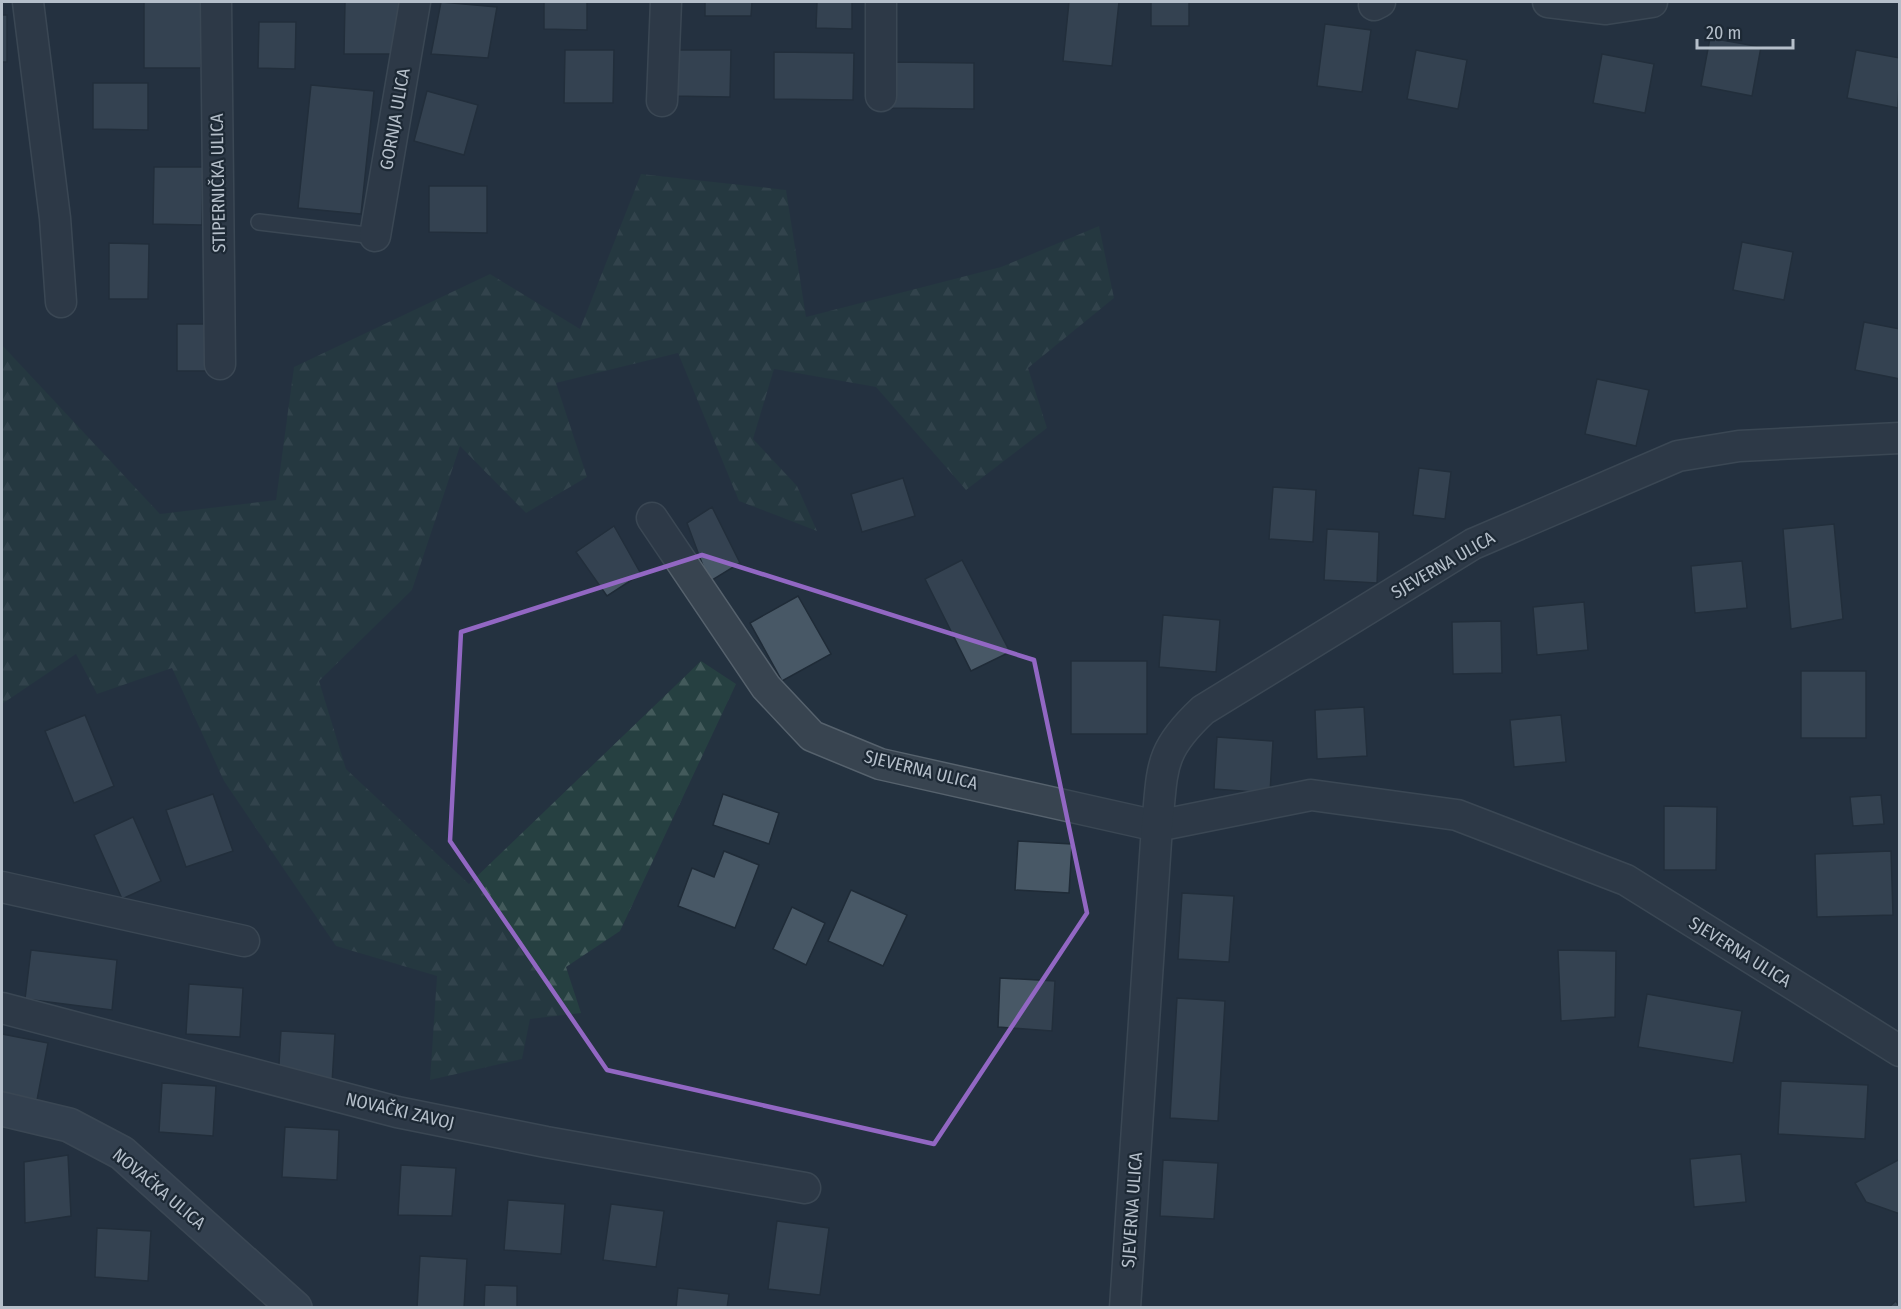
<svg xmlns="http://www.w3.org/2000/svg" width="1901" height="1309" font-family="'Fira Sans Condensed',sans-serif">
	<defs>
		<pattern id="forest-firs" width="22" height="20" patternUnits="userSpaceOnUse" patternTransform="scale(1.5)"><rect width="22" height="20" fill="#264041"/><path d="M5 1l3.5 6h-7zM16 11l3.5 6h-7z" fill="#435a5b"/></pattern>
	</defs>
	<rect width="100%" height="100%" fill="#243240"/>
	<polygon fill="url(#forest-firs)" points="641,174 786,190 806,317 1001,267 1099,226 1114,298 1028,368 1047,428 966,490 876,387 774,369 753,439 797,486 817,531 739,501 678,353 556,383 587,477 526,513 460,446 412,590 319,681 346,769 469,884 701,661 736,684 620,931 566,967 581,1013 530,1019 522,1059 430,1080 437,976 336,946 224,781 172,668 97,694 76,654 2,704 2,345 160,514 276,500 294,367 490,274 580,329"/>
	<g fill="#485866" stroke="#1f2b37" stroke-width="1.5">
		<polygon points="144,2 202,2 201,68 144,68"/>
		<polygon points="345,2 403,2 402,54 344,54"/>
		<polygon points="441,2 497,7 488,58 431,54"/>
		<polygon points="544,2 587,2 587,30 544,29"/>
		<polygon points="705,2 752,2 751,16 705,16"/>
		<polygon points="817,2 852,2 852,29 816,28"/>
		<polygon points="1069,2 1119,2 1112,66 1063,61"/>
		<rect x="1151" y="2" width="38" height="24"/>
		<rect x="2" y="15" width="5" height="47"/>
		<polygon points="259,22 296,22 295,69 258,68"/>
		<polygon points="1325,24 1371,30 1362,92 1317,86"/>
		<polygon points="1710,38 1761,47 1752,96 1701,86"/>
		<polygon points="565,50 614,50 613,103 564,103"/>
		<polygon points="673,50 731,50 730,97 672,96"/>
		<polygon points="1416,50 1467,60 1458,109 1407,99"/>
		<polygon points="1856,50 1900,58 1898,108 1847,98"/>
		<polygon points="774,52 854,53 853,100 774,99"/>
		<polygon points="1602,54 1654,64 1645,113 1593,103"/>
		<polygon points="892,62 974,63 974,109 891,108"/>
		<polygon points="93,83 148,83 148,130 93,129"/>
		<polygon points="311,85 374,91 361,214 298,208"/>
		<polygon points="427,91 478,105 464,155 414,141"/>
		<polygon points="154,167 203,167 202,225 153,224"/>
		<polygon points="429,186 487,186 487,233 429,232"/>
		<polygon points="1742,242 1793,252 1784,300 1733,290"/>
		<polygon points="109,243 149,244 148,299 109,299"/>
		<polygon points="1864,322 1900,329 1900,379 1855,370"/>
		<rect x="177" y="324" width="38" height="47"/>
		<polygon points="1597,379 1649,390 1636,446 1585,434"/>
		<polygon points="1419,468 1451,472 1445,519 1413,515"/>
		<polygon points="903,478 915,516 862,532 851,494"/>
		<polygon points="1273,487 1316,490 1313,542 1269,539"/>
		<polygon points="712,507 740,563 709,582 687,523"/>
		<polygon points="1834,524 1843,619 1791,629 1783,529"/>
		<polygon points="614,526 641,574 607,596 576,552"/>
		<polygon points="1327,529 1379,532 1377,583 1324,580"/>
		<polygon points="962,560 1010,652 971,671 925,579"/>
		<polygon points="1742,561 1747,608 1695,613 1691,566"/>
		<polygon points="798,596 831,654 782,681 750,623"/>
		<polygon points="1584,602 1588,650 1537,655 1533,607"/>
		<polygon points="1163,615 1220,620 1216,672 1159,667"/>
		<polygon points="1501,621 1502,673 1453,674 1452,622"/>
		<rect x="1071" y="661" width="76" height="73"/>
		<rect x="1801" y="671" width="65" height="67"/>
		<polygon points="1364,707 1367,756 1317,759 1315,710"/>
		<polygon points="85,715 114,786 74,803 45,731"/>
		<polygon points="1561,715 1566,762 1514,767 1510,720"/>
		<polygon points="1217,737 1273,741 1270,793 1214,789"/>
		<polygon points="213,794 233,851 186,867 166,810"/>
		<polygon points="723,794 779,813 769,844 713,825"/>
		<polygon points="1881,795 1884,824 1853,826 1850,797"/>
		<polygon points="1664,806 1717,807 1716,870 1664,870"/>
		<polygon points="133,817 161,881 122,899 94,835"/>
		<polygon points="1018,841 1072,844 1069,893 1015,890"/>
		<polygon points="724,851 759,865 735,928 678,906 692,868 714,877"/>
		<polygon points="1891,851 1893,915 1817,917 1815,854"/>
		<polygon points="851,890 907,915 883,966 828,941"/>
		<polygon points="1182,893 1234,896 1229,962 1178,959"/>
		<polygon points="792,907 825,923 806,965 773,949"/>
		<polygon points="31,950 117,960 112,1010 25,999"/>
		<polygon points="1558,950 1616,951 1615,1017 1561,1021"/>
		<polygon points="1000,978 1055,981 1052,1031 998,1027"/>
		<polygon points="189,984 243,988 240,1037 186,1034"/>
		<polygon points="1647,994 1742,1011 1733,1063 1638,1047"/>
		<polygon points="1177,998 1225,1001 1218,1121 1170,1118"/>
		<polygon points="281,1031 335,1034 332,1083 278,1080"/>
		<polygon points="2,1034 48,1043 37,1100 2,1093"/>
		<polygon points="1781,1081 1868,1085 1865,1139 1778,1134"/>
		<polygon points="162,1083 216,1086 213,1136 159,1132"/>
		<polygon points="285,1127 339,1130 337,1180 282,1177"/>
		<polygon points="1741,1154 1746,1202 1694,1207 1690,1159"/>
		<polygon points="68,1155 71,1216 25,1223 24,1162"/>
		<polygon points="1900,1159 1900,1214 1866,1202 1855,1183"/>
		<polygon points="1163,1160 1218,1163 1214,1219 1160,1216"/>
		<polygon points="401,1165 456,1168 452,1216 398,1215"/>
		<polygon points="508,1200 565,1204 561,1254 504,1250"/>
		<polygon points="611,1204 664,1211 656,1267 603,1260"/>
		<polygon points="777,1221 829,1228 820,1295 768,1289"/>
		<polygon points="97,1228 151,1231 148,1281 95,1277"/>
		<polygon points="420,1256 467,1259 464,1308 417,1308"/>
		<polygon points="485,1285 517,1286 517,1308 484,1308"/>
		<polygon points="678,1288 729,1294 727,1308 676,1308"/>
		<polygon points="1896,1301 1900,1308 1888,1308"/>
	</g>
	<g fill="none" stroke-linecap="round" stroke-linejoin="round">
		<g stroke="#56626d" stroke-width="18">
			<polyline id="lane" points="259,222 375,236"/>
		</g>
		<g stroke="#56626d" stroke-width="33">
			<g id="street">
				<polyline points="28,2 55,218 61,302"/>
				<polyline points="216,2 220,364"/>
				<polyline points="881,2 881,96"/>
				<polyline points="1548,2 1606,9 1652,2"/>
				<polyline points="1374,5 1380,2"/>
				<polyline points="662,101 666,2"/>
				<polyline points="375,236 415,2"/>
				<polyline points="652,518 766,687 812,736 880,764 1157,826 1311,795 1457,815 1626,880 1900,1051"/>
				<polyline points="2,887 244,941"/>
				<polyline points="2,1008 397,1112 546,1142 805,1188"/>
				<path d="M1125 1308 1157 826C1163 768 1158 752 1203 710L1473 544 1678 456 1739 446 1900 438"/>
			</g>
		</g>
		<g stroke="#56626d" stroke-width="36">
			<polyline id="secondary" points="2,1109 69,1125 122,1153 295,1308"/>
		</g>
		<use href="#lane" stroke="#384450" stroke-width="15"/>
		<use href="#street" stroke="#384450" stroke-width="30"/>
		<use href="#secondary" stroke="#465363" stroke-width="33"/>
	</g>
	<path d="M0 0H1901V1309H0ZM702 555 1034 660 1087 913 934 1144 607 1070 450 841 461 632Z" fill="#243240" fill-opacity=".55" fill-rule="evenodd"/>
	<path fill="none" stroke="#9267c3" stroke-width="4.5" stroke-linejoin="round" d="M702 555 1034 660 1087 913 934 1144 607 1070 450 841 461 632Z"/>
	<g text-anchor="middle" stroke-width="4.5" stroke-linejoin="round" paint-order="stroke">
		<g font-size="18" fill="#b5bfca" stroke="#1d2935">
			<text transform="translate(395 119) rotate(-80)" y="6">GORNJA ULICA</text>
			<text transform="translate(218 183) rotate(-91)" y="6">STIPERNIČKA ULICA</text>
			<text transform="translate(1443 565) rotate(-30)" y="6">SJEVERNA ULICA</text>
			<text transform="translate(921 770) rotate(14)" y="6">SJEVERNA ULICA</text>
			<text transform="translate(1740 952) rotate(32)" y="6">SJEVERNA ULICA</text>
			<text transform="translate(400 1111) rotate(13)" y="6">NOVAČKI ZAVOJ</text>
			<text transform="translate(159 1189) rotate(40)" y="6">NOVAČKA ULICA</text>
			<text transform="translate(1132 1210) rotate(-86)" y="6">SJEVERNA ULICA</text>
		</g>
	</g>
	<rect width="1901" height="1309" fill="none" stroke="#b5bfca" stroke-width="6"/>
	<path d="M1697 39v9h96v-9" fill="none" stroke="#b5bfca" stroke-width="3"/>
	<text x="1706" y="39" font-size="18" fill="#b5bfca" stroke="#1d2935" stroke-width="4.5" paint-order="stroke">20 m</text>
</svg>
